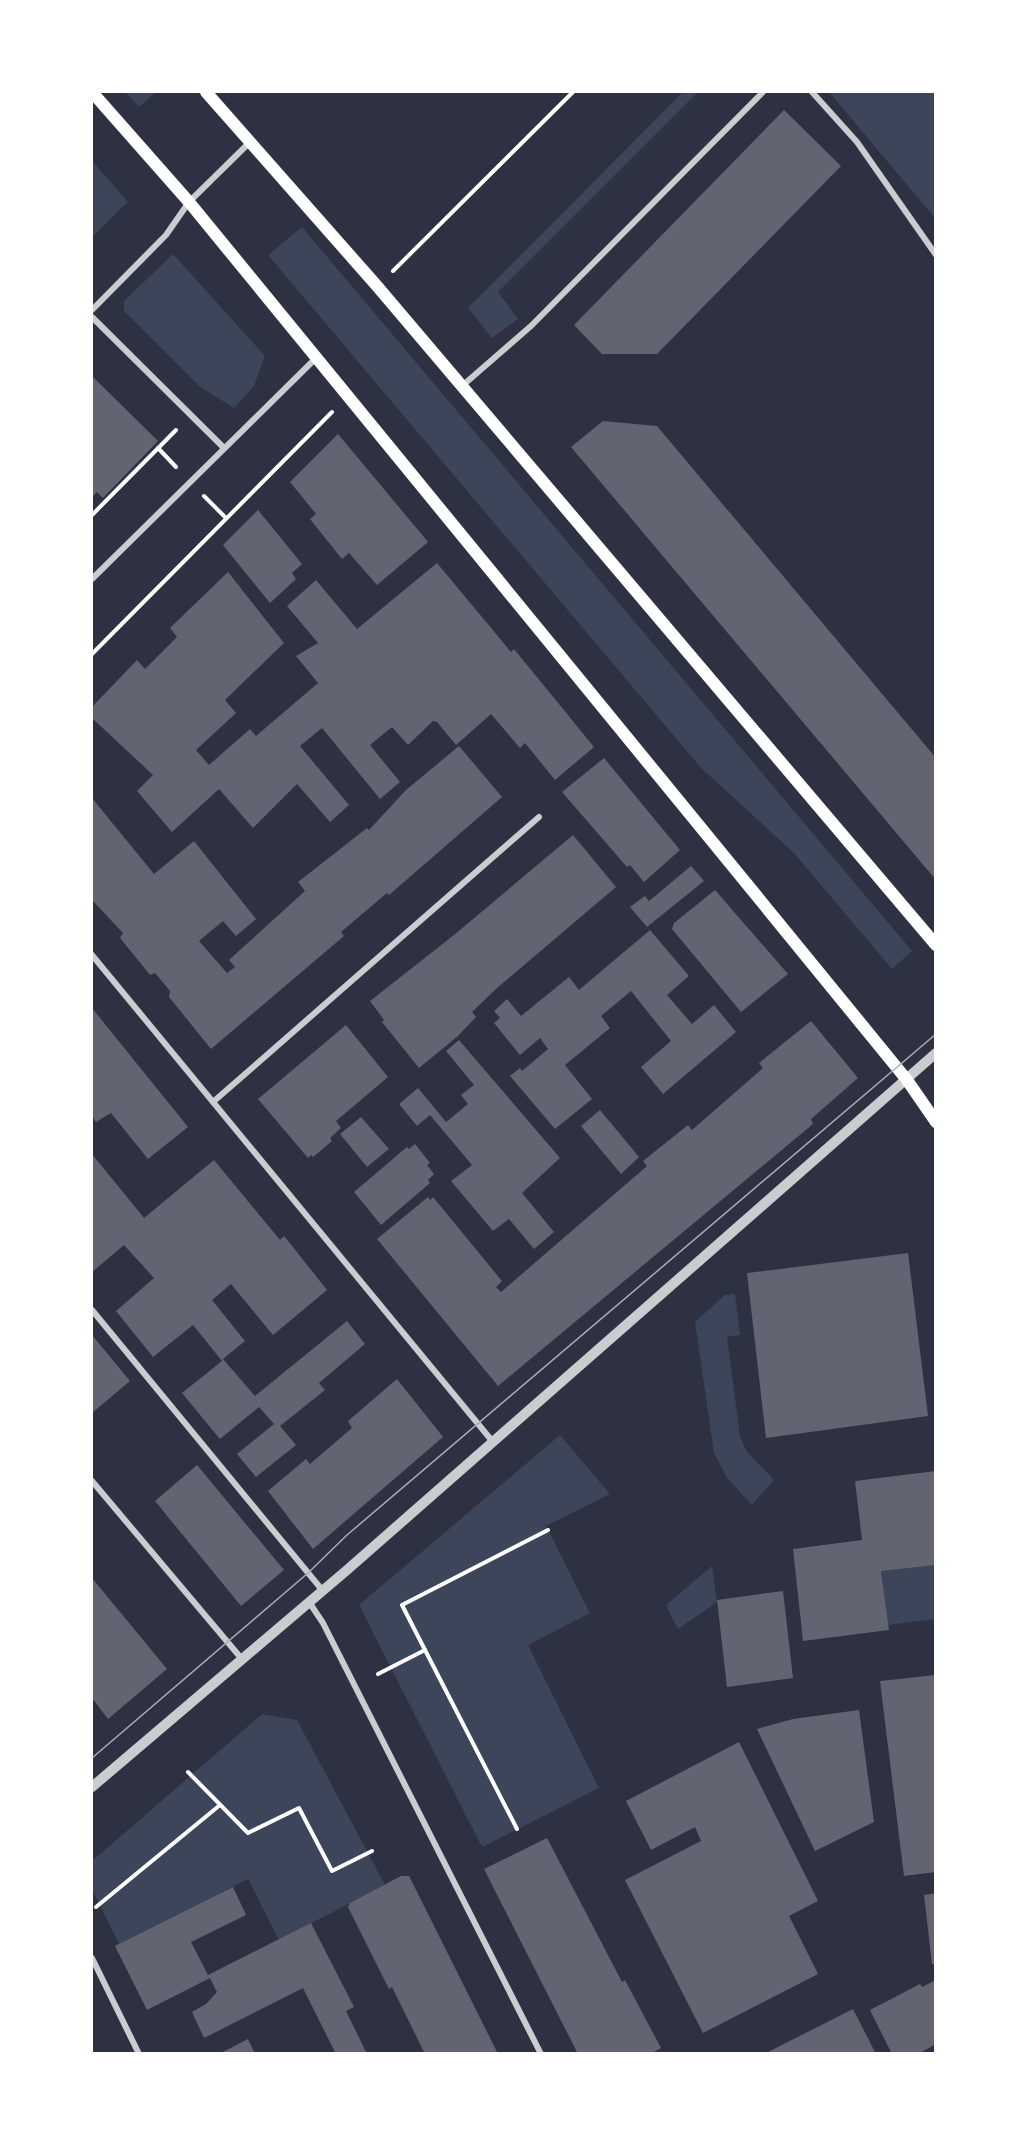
<svg xmlns="http://www.w3.org/2000/svg" width="1027" height="2145" font-family="'IBM Plex Serif',serif">
	<rect width="100%" height="100%" fill="#2d3142"/>
	<g fill="#3c4559">
		<polygon points="125,92 156,92 139,107"/>
		<polygon points="683,92 698,92 498,292 518,319 492,338 468,308"/>
		<polygon points="829,92 935,92 935,218"/>
		<polygon points="92,161 128,202 92,237"/>
		<polygon points="302,227 912,951 892,969 794,853 701,768 268,255"/>
		<polygon points="173,254 265,356 254,386 234,408 200,387 124,311 124,301"/>
		<polygon points="735,1294 740,1335 727,1337 740,1436 747,1452 774,1480 752,1505 727,1478 714,1453 695,1322 725,1295"/>
		<polygon points="560,1435 610,1494 546,1526 590,1613 528,1645 599,1788 482,1847 359,1605"/>
		<polygon points="935,1565 935,1619 888,1625 881,1571"/>
		<polygon points="712,1566 717,1602 678,1629 666,1605"/>
		<polygon points="262,1714 297,1720 385,1885 279,1940 248,1879 119,1944 92,1889 92,1861"/>
	</g>
	<g fill="#626471">
		<polygon points="784,110 841,166 657,354 602,354 574,325"/>
		<polygon points="92,376 158,441 103,498 97,492 92,497"/>
		<polygon points="603,421 657,426 936,758 936,880 571,447"/>
		<polygon points="338,434 428,542 377,585 349,553 342,559 310,519 316,514 290,482"/>
		<polygon points="258,510 302,564 292,573 296,579 270,603 223,545"/>
		<polygon points="437,563 511,652 514,649 594,747 555,780 525,743 520,748 491,714 456,745 437,722 433,721 408,745 392,727 370,745 400,782 380,799 322,728 300,746 349,805 330,822 297,784 253,828 219,789 172,832 137,791 153,775 92,718 92,707 137,660 145,669 177,637 170,628 228,572 284,643 225,700 236,713 196,750 209,765 250,729 256,736 318,683 296,656 318,643 287,606 316,580 357,629"/>
		<polygon points="459,746 502,797 389,895 387,893 341,932 344,936 211,1049 169,997 170,991 155,973 150,975 120,938 123,933 92,900 92,798 154,874 194,841 256,919 236,936 223,921 199,941 227,973 235,967 229,960 305,891 298,882 367,828 369,830 406,790"/>
		<polygon points="604,758 680,850 644,882 630,865 627,867 562,792"/>
		<polygon points="573,835 616,887 497,988 472,1012 476,1017 458,1036 419,1068 382,1022 384,1020 370,1001 454,935"/>
		<polygon points="691,866 704,881 647,927 630,907 645,896 649,901"/>
		<polygon points="715,890 788,974 741,1012 672,929 674,923"/>
		<polygon points="650,930 689,976 667,995 692,1024 714,1005 736,1032 663,1094 641,1067 671,1041 631,991 601,1016 610,1028 565,1065 592,1099 555,1129 510,1076 520,1068 522,1071 548,1049 540,1038 520,1055 494,1023 500,1018 494,1011 507,999 521,1016 569,977 579,990"/>
		<polygon points="92,1008 188,1127 148,1159 111,1113 96,1122 92,1116"/>
		<polygon points="811,1021 858,1078 811,1119 813,1124 498,1386 377,1239 428,1197 430,1200 433,1197 502,1281 496,1287 501,1292 647,1166 643,1161 688,1125 692,1130 763,1068 759,1063"/>
		<polygon points="346,1025 388,1077 336,1121 341,1128 330,1138 332,1141 313,1157 311,1155 308,1158 258,1099"/>
		<polygon points="459,1040 560,1158 522,1193 554,1232 534,1249 509,1219 493,1231 451,1181 472,1165 430,1115 417,1126 399,1104 418,1088 446,1122 468,1104 461,1095 474,1085 446,1051"/>
		<polygon points="600,1110 639,1157 621,1174 581,1126"/>
		<polygon points="361,1117 389,1149 367,1167 340,1134"/>
		<polygon points="415,1144 430,1163 427,1165 434,1174 428,1180 430,1183 381,1225 354,1192 407,1147 409,1149"/>
		<polygon points="92,1154 144,1218 214,1160 280,1240 284,1236 327,1290 273,1335 231,1284 212,1300 245,1341 223,1359 255,1396 347,1321 365,1344 319,1383 325,1390 280,1426 296,1445 256,1477 237,1454 274,1424 259,1407 220,1439 182,1393 222,1361 193,1325 153,1357 116,1311 154,1278 124,1245 92,1272"/>
		<polygon points="908,1253 928,1416 766,1438 747,1273"/>
		<polygon points="92,1335 130,1381 92,1413"/>
		<polygon points="397,1379 443,1437 313,1549 268,1491 306,1459 310,1464 352,1428 348,1421"/>
		<polygon points="197,1465 284,1570 241,1606 155,1501"/>
		<polygon points="936,1471 936,1565 881,1571 889,1630 803,1641 793,1549 862,1540 855,1481"/>
		<polygon points="92,1578 167,1669 108,1719 92,1698"/>
		<polygon points="783,1591 793,1678 727,1687 717,1600"/>
		<polygon points="936,1675 936,1872 904,1876 880,1681"/>
		<polygon points="859,1710 874,1822 815,1851 757,1729 793,1719"/>
		<polygon points="739,1742 818,1901 789,1916 818,1974 703,2033 625,1880 701,1841 695,1827 651,1850 626,1801"/>
		<polygon points="547,1838 622,1982 625,1980 661,2048 650,2054 578,2054 484,1869"/>
		<polygon points="401,1876 409,1876 498,2054 425,2054 392,1987 389,1989 348,1907 350,1903"/>
		<polygon points="233,1887 246,1915 191,1942 208,1975 311,1923 354,2007 346,2011 367,2054 336,2054 303,1988 204,2038 192,2012 206,2004 217,1992 210,1978 147,2010 115,1946"/>
		<polygon points="936,1893 936,1964 932,1964 924,1895"/>
		<polygon points="936,1980 936,2044 918,2054 892,2054 870,2010 920,1984 922,1987"/>
		<polygon points="853,2009 876,2054 764,2054"/>
		<polygon points="248,2039 255,2054 219,2054"/>
	</g>
	<g fill="none" stroke-linecap="round" stroke-linejoin="round">
		<g stroke="#fff" stroke-width="4">
			<polyline points="393,271 573,92"/>
			<polyline points="158,448 176,467"/>
			<polyline points="204,496 226,518"/>
			<polyline points="92,515 176,430"/>
			<polyline points="92,654 332,412"/>
			<polyline points="425,1650 517,1829"/>
			<polyline points="378,1674 425,1650 402,1605 548,1530"/>
			<polyline points="188,1772 248,1833 299,1808 332,1871 372,1851"/>
			<polyline points="96,1907 220,1805"/>
		</g>
		<g stroke="#caccd0" stroke-width="6">
			<polyline points="812,92 857,142 936,255"/>
			<polyline points="92,310 166,235 189,202 250,142"/>
			<polyline points="92,317 224,448"/>
			<polyline points="462,386 531,326 763,92"/>
			<polyline points="92,579 316,358"/>
			<polyline points="92,955 493,1442"/>
			<polyline points="213,1102 539,817"/>
			<polyline points="92,1310 323,1591"/>
			<polyline points="92,1481 241,1658"/>
			<polyline points="309,1602 323,1623 541,2054"/>
			<polyline points="92,1958 139,2054"/>
		</g>
		<polyline stroke="#caccd0" stroke-width="10" points="92,1787 347,1570 936,1053"/>
		<g stroke="#fff" stroke-width="12">
			<polyline points="92,92 189,202 738,873 907,1080 936,1122"/>
			<polyline points="206,92 377,286 936,945"/>
		</g>
		<polyline stroke="#abadb3" stroke-width="1.5" points="92,1758 308,1573 347,1535 936,1034"/>
	</g>
	<rect width="1027" height="2145" fill="none" stroke="#ffffff" stroke-width="186"/>
</svg>
